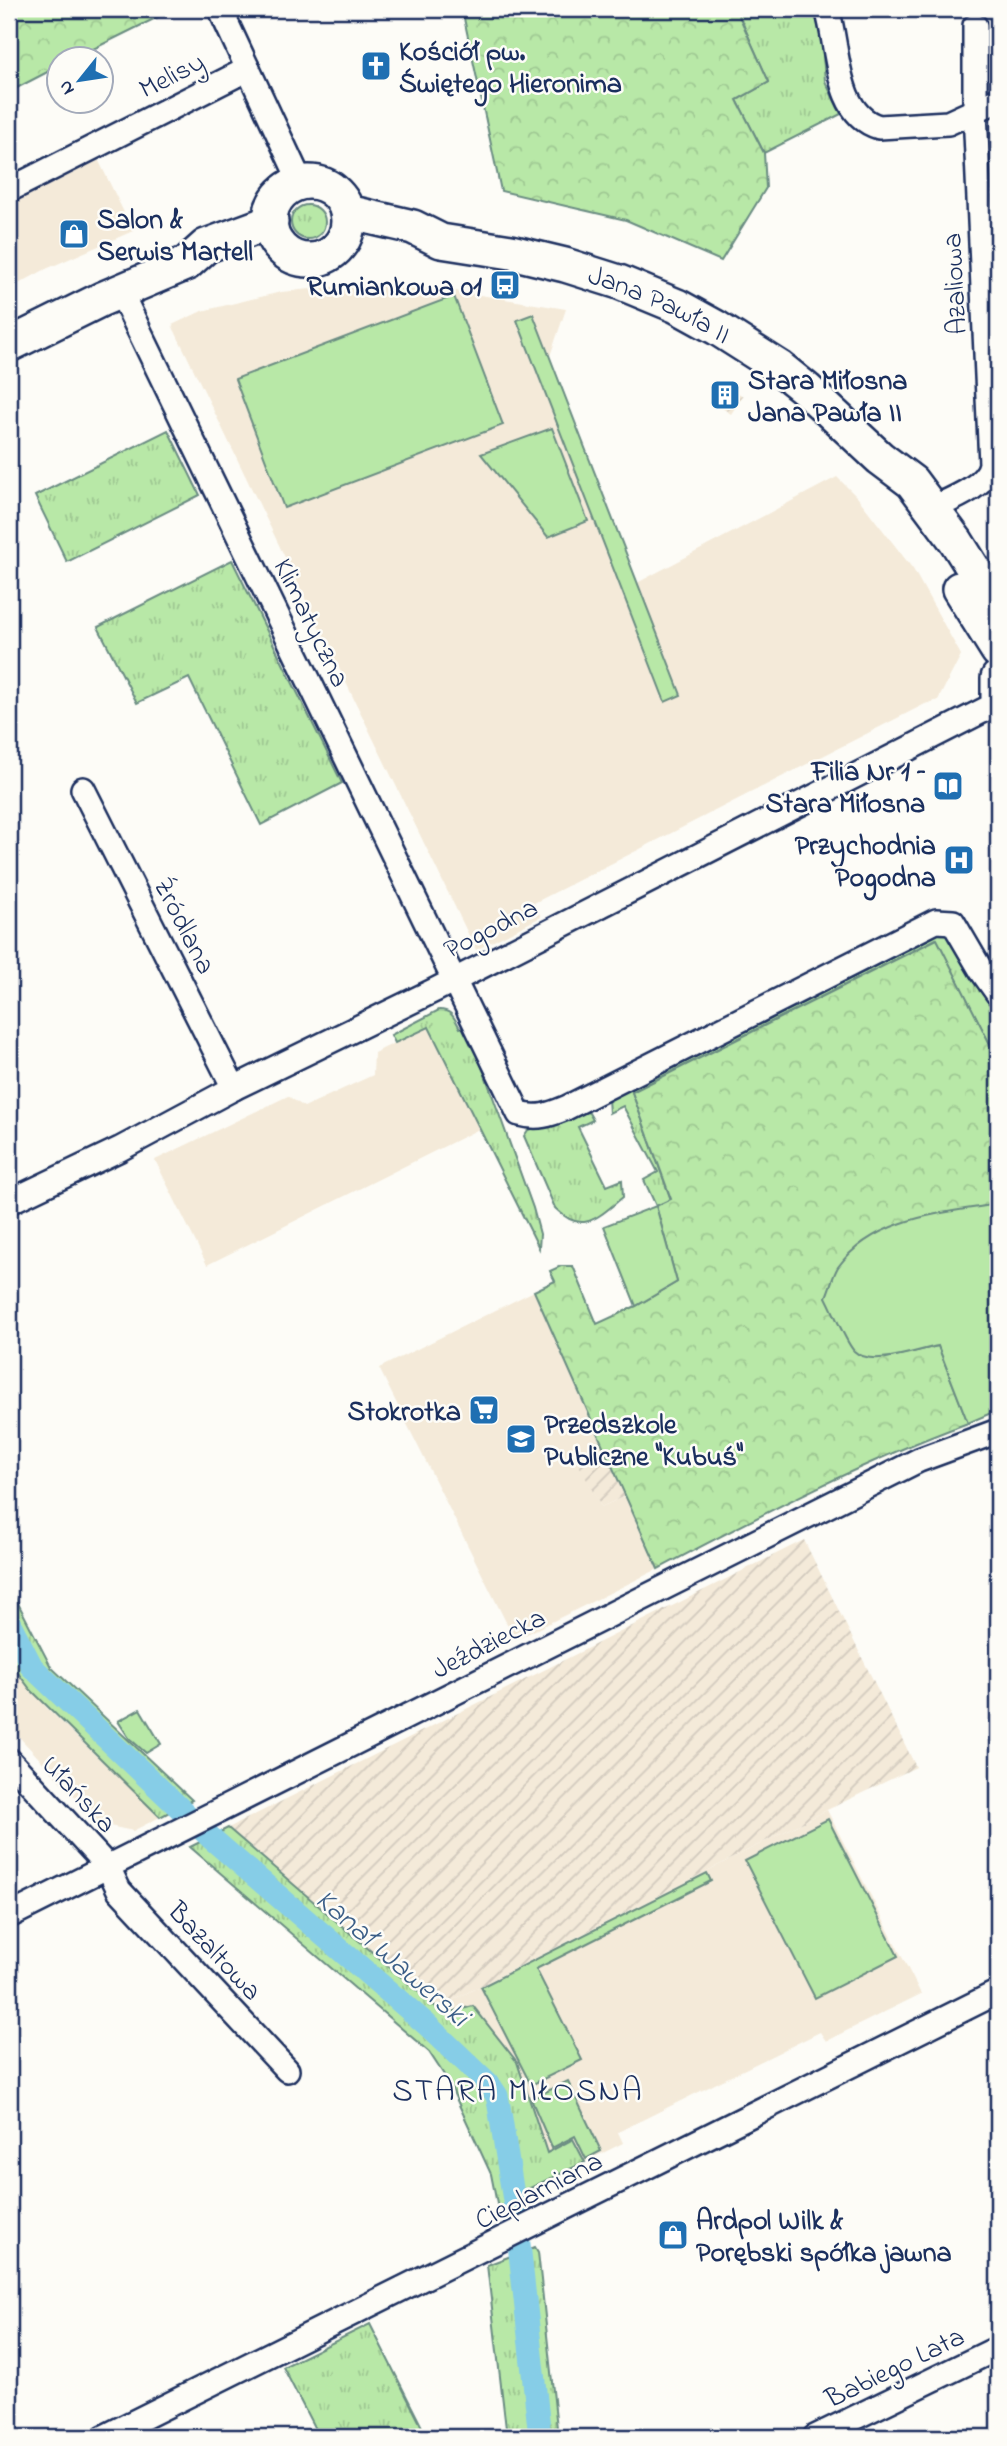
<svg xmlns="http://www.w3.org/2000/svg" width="1007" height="2446" font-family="'Indie Flower',sans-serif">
	<defs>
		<pattern id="industrial-furrows" width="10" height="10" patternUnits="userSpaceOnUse" patternTransform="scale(1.75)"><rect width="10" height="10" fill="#f4ead9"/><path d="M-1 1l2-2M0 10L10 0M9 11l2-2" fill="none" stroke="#d1c9bd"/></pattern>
		<pattern id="grass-tufts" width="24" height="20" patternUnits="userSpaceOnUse" patternTransform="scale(1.75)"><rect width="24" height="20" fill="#b8e8a7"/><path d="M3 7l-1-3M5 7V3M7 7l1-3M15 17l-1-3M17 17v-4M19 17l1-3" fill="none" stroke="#9ec792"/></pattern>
		<pattern id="forest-crowns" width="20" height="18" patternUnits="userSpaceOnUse" patternTransform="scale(1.75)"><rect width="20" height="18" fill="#b8e8a7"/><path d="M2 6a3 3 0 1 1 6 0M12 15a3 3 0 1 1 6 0" fill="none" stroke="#9ec792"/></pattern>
	</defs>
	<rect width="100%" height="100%" fill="#fdfcf7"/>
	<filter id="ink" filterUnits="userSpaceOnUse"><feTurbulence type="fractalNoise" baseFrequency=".0143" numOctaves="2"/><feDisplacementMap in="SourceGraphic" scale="14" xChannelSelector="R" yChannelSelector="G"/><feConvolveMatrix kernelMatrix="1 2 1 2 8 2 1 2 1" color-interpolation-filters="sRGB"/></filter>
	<g filter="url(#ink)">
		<g fill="#f4ead9">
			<polygon points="98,159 133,231 46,269 9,289 9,203"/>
			<polygon points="360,284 444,289 566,309 550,356 637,583 837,477 858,498 913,569 961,655 938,700 925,704 534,903 541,917 476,950 172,325 202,311 281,292"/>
			<polygon points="429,1026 479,1129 207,1265 155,1160 288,1096 304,1107 373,1075 374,1053"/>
			<polygon points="534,1291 605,1450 580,1464 601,1507 625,1496 658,1569 515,1640 379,1368"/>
			<polygon points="9,1657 15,1669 47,1708 160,1817 133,1831 100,1824 9,1726"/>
			<polygon points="827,1810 921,1994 826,2041 820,2032 618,2132 623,2143 585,2162 572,2140 547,2153 517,2062 448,2013 443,2005"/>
		</g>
		<g fill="url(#industrial-furrows)">
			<polygon points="719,381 743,396 731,414 709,399"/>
			<polygon points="605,1450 625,1496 601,1507 579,1465"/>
			<polygon points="804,1540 916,1767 827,1810 443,2005 437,2007 228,1828"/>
		</g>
		<g fill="url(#grass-tufts)" stroke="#6a8c82" stroke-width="2">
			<polygon points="736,9 814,9 822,40 825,81 841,114 764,153 737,100 769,82"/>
			<circle cx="308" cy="222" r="17"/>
			<polygon points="168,430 200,495 67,562 35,496"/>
			<polygon points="232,560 342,783 261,825 189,678 137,703 98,627"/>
			<polygon points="946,933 955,939 982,993 998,1015 998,1060 936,939 632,1092 671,1200 656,1206 644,1180 658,1172 623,1106 609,1113 608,1099 932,934"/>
			<path d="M439 1010C452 1010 454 1018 460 1028L467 1025 533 1208 540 1234 539 1248 429 1027 395 1043 391 1035Z"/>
			<path d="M579 1108 589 1113 593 1120 578 1127 607 1186 622 1180 623 1197C598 1217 583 1236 555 1208L524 1136 528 1130 557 1119Z"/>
			<polygon points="9,1586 51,1667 192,1800 160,1817 30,1689 15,1669 9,1657"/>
			<polygon points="228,1828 436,2007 443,2005 448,2013 473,2006 517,2062 547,2153 573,2139 585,2162 526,2190 526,2207 500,2219 491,2174 448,2081 429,2052 190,1847"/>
			<polygon points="535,2247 538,2252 558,2437 507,2437 487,2265"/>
			<polygon points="370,2324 423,2429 406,2437 319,2437 283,2367"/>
		</g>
		<g fill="url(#forest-crowns)" stroke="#6a8c82" stroke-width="2">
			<polygon points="22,9 174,9 73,59 60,60 59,66 9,92 9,15"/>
			<polygon points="462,9 736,9 769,82 737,100 764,153 766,188 721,261 626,220 501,191"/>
			<path d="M937 939 998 1060V1204L953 1212 886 1358 938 1346 968 1423C861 1462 759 1516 658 1569L534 1291 555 1281 550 1271 561 1266H573L597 1324 636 1306 677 1282 656 1206 671 1199 632 1092Z"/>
		</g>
		<g fill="#b8e8a7" stroke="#6a8c82" stroke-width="2">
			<polygon points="454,296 503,425 284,508 235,379"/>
			<polygon points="533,314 681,695 665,702 517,320"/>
			<polygon points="552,428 588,521 548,537 481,454"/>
			<path d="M998 1204V1410L968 1423 938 1346C916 1350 871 1368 854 1351 845 1341 833 1310 826 1297 830 1288 833 1275 838 1267 874 1217 943 1213 998 1204Z"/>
			<polygon points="656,1206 677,1282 636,1306 604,1226"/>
			<polygon points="140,1709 161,1744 146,1753 129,1738 118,1721"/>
			<polygon points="828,1819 898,1956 815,1998 745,1861"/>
			<polygon points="707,1873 711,1881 536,1969 582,2060 531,2085 481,1987"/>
			<polygon points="568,2081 601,2151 586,2159 575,2136 552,2148 531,2099"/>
		</g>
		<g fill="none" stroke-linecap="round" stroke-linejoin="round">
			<polyline stroke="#86cde7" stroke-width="23" points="9,1622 32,1667 211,1838 426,2024 489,2084 497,2096 499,2106 515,2207 540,2437"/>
			<g stroke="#1b2f5e" stroke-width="28">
				<g id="street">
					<polyline points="220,9 301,183"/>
					<path d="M827 9C839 46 834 114 879 127L948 123 998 100"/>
					<polyline points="9,190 248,69"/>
					<path d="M120 291 519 1114C538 1119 549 1115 566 1108L936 921 953 922 981 970 998 994"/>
					<path d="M933 508C952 499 987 486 991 464L975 111V26"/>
					<polyline points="83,789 234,1088"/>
					<polyline points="9,1202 120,1149 234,1088 435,990 998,703"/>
					<polyline points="9,1760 108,1867 119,1890 287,2070"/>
					<polyline points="9,1916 919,1460 998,1431"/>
					<polyline points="104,2437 998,1992"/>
					<polyline points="815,2437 998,2348"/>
				</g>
			</g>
			<g stroke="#1b2f5e" stroke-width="38">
				<g id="secondary">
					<circle cx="309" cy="221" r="39"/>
					<path id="s1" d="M348 212 413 227 441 241 511 252 565 265 619 282 677 306 717 328 780 368 806 389 880 458 912 482 956 541 998 608"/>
					<polyline points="9,345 102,299 187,263 206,246 271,222"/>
					<polyline points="959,589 998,651"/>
					<polyline points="998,678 998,697"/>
				</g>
			</g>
			<use href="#street" stroke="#fdfcf7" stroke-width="23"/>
			<use href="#secondary" stroke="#fdfcf7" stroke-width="33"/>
		</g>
	</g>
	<defs>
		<g id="church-square" transform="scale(1.575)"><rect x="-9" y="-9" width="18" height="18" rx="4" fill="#1f6fb2" stroke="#fdfcf7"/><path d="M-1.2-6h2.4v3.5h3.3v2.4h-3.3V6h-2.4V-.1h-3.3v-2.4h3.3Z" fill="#fff"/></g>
		<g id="shop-square" transform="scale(1.575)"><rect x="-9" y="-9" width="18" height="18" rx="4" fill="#1f6fb2" stroke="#fdfcf7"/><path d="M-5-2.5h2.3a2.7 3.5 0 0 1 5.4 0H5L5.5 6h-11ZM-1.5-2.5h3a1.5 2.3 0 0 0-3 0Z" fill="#fff"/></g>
		<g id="bus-square" transform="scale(1.575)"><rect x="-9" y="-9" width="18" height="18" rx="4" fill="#1f6fb2" stroke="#fdfcf7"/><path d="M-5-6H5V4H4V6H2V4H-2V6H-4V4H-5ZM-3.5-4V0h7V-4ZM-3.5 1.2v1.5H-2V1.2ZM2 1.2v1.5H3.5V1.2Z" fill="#fff"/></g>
		<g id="building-square" transform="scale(1.575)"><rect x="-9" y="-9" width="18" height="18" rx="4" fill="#1f6fb2" stroke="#fdfcf7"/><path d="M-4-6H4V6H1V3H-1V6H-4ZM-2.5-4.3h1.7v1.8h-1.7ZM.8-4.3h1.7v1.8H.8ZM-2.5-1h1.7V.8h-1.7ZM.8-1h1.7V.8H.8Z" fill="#fff"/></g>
		<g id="library-square" transform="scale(1.575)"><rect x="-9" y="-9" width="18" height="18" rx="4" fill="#1f6fb2" stroke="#fdfcf7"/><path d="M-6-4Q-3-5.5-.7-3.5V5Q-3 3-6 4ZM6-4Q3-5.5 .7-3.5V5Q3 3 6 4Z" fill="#fff"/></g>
		<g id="hospital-square" transform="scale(1.575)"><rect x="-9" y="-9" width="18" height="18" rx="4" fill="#1f6fb2" stroke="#fdfcf7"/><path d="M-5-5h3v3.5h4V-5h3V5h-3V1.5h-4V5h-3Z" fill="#fff"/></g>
		<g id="supermarket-square" transform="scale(1.575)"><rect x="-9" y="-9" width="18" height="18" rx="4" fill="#1f6fb2" stroke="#fdfcf7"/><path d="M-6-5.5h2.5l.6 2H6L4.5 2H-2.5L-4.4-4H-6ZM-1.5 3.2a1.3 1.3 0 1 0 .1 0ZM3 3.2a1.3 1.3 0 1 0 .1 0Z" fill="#fff"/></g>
		<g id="school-square" transform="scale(1.575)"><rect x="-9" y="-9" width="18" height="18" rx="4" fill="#1f6fb2" stroke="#fdfcf7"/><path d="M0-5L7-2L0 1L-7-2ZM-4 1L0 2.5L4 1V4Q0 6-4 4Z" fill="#fff"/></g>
	</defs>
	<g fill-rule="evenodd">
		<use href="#church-square" x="376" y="66"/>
		<use href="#shop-square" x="74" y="234"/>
		<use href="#bus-square" x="505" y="285"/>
		<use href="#building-square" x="725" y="395"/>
		<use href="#library-square" x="948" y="786"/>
		<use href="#hospital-square" x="959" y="860"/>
		<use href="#supermarket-square" x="484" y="1410"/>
		<use href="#school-square" x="521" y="1439"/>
		<use href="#shop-square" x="673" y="2235"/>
	</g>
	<g text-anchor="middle" stroke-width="5" stroke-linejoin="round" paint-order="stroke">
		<g font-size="28" font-weight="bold" fill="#1b2f5e" stroke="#fdfcf7" text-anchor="start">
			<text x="399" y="60">Kościół pw.<tspan x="399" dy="32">Świętego Hieronima</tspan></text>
			<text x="97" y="228">Salon &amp;<tspan x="97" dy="32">Serwis Martell</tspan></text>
			<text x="482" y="295" text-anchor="end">Rumiankowa 01</text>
			<text x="748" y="389">Stara Miłosna<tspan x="748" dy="32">Jana Pawła II</tspan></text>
			<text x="925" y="780" text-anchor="end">Filia Nr 1 –<tspan x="925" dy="32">Stara Miłosna</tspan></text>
			<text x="936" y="854" text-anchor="end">Przychodnia<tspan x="936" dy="32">Pogodna</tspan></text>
			<text x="461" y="1420" text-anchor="end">Stokrotka</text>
			<text x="544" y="1433">Przedszkole<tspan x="544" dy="32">Publiczne "Kubuś"</tspan></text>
			<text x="696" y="2229">Ardpol Wilk &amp;<tspan x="696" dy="32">Porębski spółka jawna</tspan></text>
		</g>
		<g font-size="28" fill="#1b2f5e" stroke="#fdfcf7">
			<text transform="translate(171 74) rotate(-27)" y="10">Melisy</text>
			<text transform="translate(953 284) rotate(-93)" y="10">Azaliowa</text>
			<text dy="10" stroke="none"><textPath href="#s1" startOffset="327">Jana Pawła II</textPath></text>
			<text transform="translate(313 622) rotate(64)" y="10">Klimatyczna</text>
			<text transform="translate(186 925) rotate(63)" y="10">Źródlana</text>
			<text transform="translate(490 927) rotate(-27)" y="10">Pogodna</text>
			<text transform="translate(488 1642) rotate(-27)" y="10">Jeździecka</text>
			<text transform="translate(80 1793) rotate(47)" y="10">Ułańska</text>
			<text transform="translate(216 1950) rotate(47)" y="10">Bazaltowa</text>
			<text transform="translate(538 2189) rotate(-27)" y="10">Cieplarniana</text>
			<text transform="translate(894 2366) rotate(-26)" y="10">Babiego Lata</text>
		</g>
		<g font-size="30" font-style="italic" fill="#3b5e87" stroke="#fdfcf7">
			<text transform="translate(393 1957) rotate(41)" y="10">Kanał Wawerski</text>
		</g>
		<g font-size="32" letter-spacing="2" fill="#1b2f5e" stroke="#fdfcf7">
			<text x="518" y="2100">STARA MIŁOSNA</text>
		</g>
	</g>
	<rect width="1007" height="2446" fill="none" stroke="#fdfcf7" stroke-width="35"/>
	<rect x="18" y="18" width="972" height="2411" fill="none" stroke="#1b2f5e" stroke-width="2.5" filter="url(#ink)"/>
	<g transform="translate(80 80) rotate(240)"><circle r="33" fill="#fdfcf7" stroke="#a3aaba" stroke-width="2"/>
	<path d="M0-5L12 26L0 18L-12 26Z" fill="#1f6fb2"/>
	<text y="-10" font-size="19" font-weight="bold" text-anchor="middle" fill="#1b2f5e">N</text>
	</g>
</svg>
